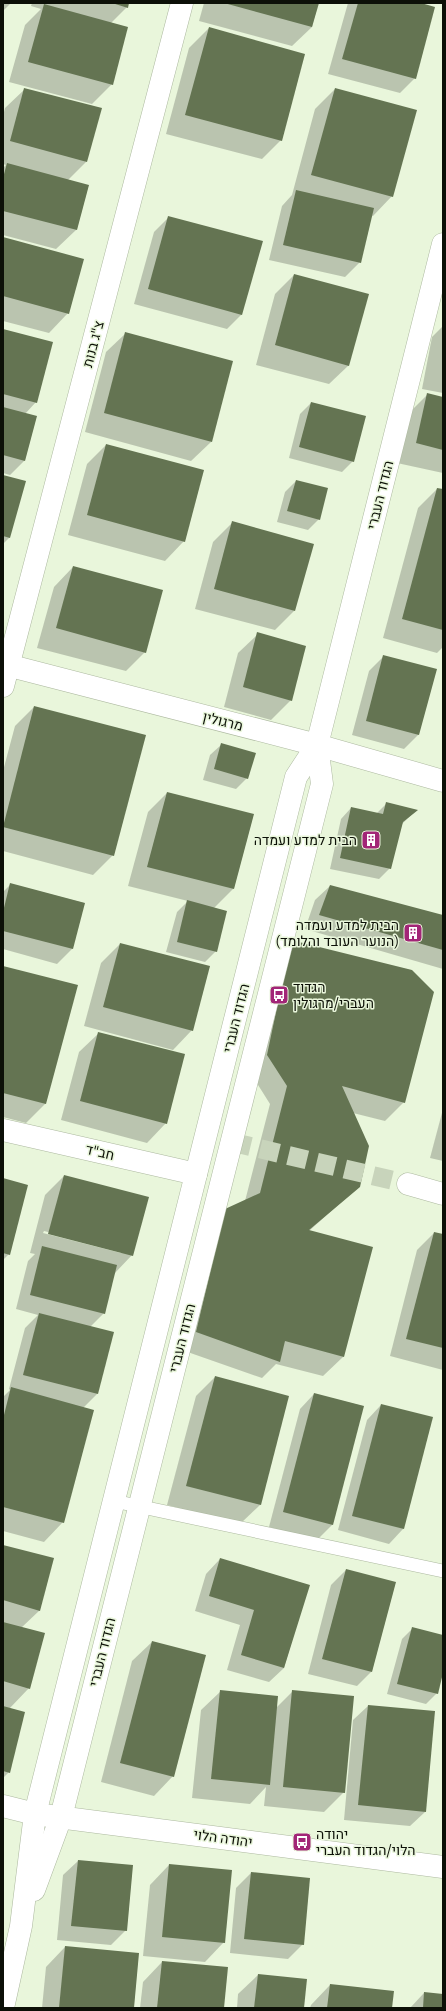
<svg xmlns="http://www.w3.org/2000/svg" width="446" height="2011" font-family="'IBM Plex Sans',Heebo,sans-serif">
	<rect width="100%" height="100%" fill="#e9f6db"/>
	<g fill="#0003" fill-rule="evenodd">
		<polygon points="3,3 11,3 4,10"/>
		<polygon points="32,3 128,3 127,7 111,23 112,84 92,104 9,82 25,25 41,9 31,6"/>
		<polygon points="204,3 318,3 312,27 292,46 199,21"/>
		<polygon points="348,3 417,3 415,78 400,93 328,74"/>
		<polygon points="209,28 281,140 262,159 166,134 189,48"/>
		<polygon points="25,89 86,162 68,180 88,186 76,230 56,249 3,235 3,168 6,165 3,164 3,116 5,108"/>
		<polygon points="335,89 392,196 373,216 371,215 360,262 345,277 269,260 282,206 292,195 315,109"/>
		<polygon points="169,217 242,314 227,329 134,304 154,232"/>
		<polygon points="3,238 68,313 49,333 3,321"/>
		<polygon points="294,275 349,365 329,384 256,365 275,294"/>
		<polygon points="443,326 443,393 422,389 432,337"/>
		<polygon points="3,330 36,402 25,414 24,461 10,475 3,473"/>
		<polygon points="126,333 211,442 191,461 85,432 106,352"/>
		<polygon points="428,394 443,398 443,473 397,463 408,414"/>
		<polygon points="311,403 353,461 342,472 289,458 300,414"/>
		<polygon points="106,445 184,541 165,561 68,535 87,464"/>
		<polygon points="3,476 10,537 3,544"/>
		<polygon points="296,481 319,519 308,530 277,522 285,492"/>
		<polygon points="437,489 443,490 443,647 437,653 383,638 418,508"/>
		<polygon points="232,523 294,611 275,630 195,609 213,542"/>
		<polygon points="73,567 145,652 126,671 37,648 54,587"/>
		<polygon points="258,634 291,700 271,720 224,707 238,653"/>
		<polygon points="384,656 419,734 404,749 352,735 369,671"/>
		<polygon points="34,707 113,855 93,875 3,851 3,771 15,726"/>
		<polygon points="221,745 247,778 236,789 203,780 210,755"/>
		<polygon points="167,793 253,815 233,889 214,908 216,951 205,962 166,952 177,912 188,901 128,886 148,812"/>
		<polygon points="387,803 416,810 402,824 390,868 379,879 330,869 341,819 351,808 376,814"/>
		<polygon points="11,884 84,903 72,949 57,964 3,949 3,892"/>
		<polygon points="330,886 443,916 443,969 305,929 315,900"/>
		<polygon points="120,944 192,1030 173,1050 84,1026 101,963"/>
		<polygon points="274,959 404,1102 385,1121 353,1113 359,1186 309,1231 343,1357 323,1376 276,1364 262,1378 179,1349 208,1228 245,1201 270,1104 250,1072"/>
		<polygon points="3,967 46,1103 26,1123 3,1117"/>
		<polygon points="99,1033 166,1123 147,1143 61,1120 79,1052"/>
		<polygon points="443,1109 443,1161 430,1158"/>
		<path d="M64 1176 132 1255 114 1274 104 1313 90 1327 113 1333 97 1394 83 1408 63 1522 44 1542 3 1531V1397L10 1390 9 1389 25 1328 38 1315 16 1309 28 1261 35 1254 30 1253 45 1195ZM44 1231 121 1251V1253L43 1233Z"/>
		<polygon points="3,1179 9,1254 3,1260"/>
		<polygon points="434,1233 443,1236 443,1370 390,1356 417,1250"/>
		<polygon points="215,1377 260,1505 240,1524 167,1505 196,1396"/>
		<polygon points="314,1394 363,1406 332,1525 317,1540 269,1527 300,1409"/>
		<polygon points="381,1405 432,1418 403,1529 389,1544 338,1530 367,1420"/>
		<polygon points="3,1546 40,1610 21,1628 29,1688 9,1709 9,1772 3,1778"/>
		<polygon points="220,1559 308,1585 284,1668 269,1682 227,1670 240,1625 195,1611 206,1574"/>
		<polygon points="346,1570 371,1672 357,1686 308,1674 331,1585"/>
		<polygon points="413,1628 443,1636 443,1669 437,1693 426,1704 387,1694 402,1639"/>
		<polygon points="152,1642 173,1776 154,1796 101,1782 132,1661"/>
		<polygon points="221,1691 276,1708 293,1691 344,1792 324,1812 264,1806 266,1787 250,1804 192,1798 201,1710"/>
		<polygon points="368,1706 425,1812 410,1826 344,1820 353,1720"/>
		<polygon points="78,1861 132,1866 126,1930 111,1945 57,1940 63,1875"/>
		<polygon points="169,1865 224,1942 205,1962 143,1956 150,1885"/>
		<polygon points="251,1873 303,1944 288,1959 230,1953 236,1888"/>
		<polygon points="65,1947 133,2008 42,2008 46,1967"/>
		<polygon points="162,1962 223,2008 140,2008 143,1982"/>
		<polygon points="258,1975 306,1980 303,2008 237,2008 238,1994"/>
		<polygon points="330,1985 391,2008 310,2008 311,2005"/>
		<polygon points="424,1993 443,1995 443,2008 410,2008"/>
	</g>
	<g fill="#647452">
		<polygon points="112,3 129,3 128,8"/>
		<polygon points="224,3 319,3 312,27"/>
		<polygon points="358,3 421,3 435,7 416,79 342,59"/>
		<polygon points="44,4 128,27 113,85 28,62"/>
		<polygon points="209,27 305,54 282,141 185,115"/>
		<polygon points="24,88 102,108 87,162 10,141"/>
		<polygon points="335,88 417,110 393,197 311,175"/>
		<polygon points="7,163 89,185 77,230 3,211 3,178"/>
		<polygon points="296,190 374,208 361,263 283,245"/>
		<polygon points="168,216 263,241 242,315 148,289"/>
		<polygon points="3,237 84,259 69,314 3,296"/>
		<polygon points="294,274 369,294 349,366 275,345"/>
		<polygon points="3,329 53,342 37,403 3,394"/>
		<polygon points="125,332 233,361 212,442 104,413"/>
		<polygon points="427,393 443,397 443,450 416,443"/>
		<polygon points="311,402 366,416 354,462 299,447"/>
		<polygon points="3,407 37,416 25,461 3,455"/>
		<polygon points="106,444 204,470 185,542 87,515"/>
		<polygon points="3,475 26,481 10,538 3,536"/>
		<polygon points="296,480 328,488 320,520 287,511"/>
		<polygon points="437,488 443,489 443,630 402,619"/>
		<polygon points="232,521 314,544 295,611 214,589"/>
		<polygon points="73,566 163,590 146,653 56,628"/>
		<polygon points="257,632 306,646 292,701 243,687"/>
		<polygon points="383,655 437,669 419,735 366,721"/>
		<polygon points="34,706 146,735 114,856 3,827"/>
		<polygon points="221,743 256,753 248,779 214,769"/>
		<polygon points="167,792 254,814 234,889 147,867"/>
		<polygon points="386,802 418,810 403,822 391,869 340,858 351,807 383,814"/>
		<polygon points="10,883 85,903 73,949 3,931 3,912"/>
		<polygon points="330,885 443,915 443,950 319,915"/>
		<polygon points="187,900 227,911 217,952 177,942"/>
		<polygon points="291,940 412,970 434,992 405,1103 342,1086 369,1146 360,1187 309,1230 373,1247 344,1357 285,1341 280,1362 196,1332 225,1209 260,1193 287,1086 267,1055"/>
		<polygon points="120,943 210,966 193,1031 103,1007"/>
		<polygon points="3,966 78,985 46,1104 3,1093"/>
		<polygon points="98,1032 185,1054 167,1124 80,1101"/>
		<polygon points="64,1175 149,1197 133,1256 48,1234"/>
		<polygon points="3,1178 28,1185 10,1255 3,1253"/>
		<polygon points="434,1232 443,1234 443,1348 406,1339"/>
		<polygon points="42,1246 117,1265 105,1314 30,1295"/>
		<polygon points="39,1313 114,1332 98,1394 23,1375"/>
		<polygon points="215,1376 289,1396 261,1505 186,1486"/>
		<polygon points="11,1387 94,1410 64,1523 3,1507 3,1419"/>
		<polygon points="314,1393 364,1406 333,1525 283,1512"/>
		<polygon points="381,1404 433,1417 404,1529 352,1516"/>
		<polygon points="3,1545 54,1558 40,1611 3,1600"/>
		<polygon points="220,1558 310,1585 284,1668 241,1655 254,1610 209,1596"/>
		<polygon points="346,1569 396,1582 372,1672 322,1659"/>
		<polygon points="3,1622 45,1633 30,1689 3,1681"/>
		<polygon points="412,1627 443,1635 443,1673 438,1694 397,1684"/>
		<polygon points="152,1641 206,1655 174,1777 120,1763"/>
		<polygon points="220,1690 278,1696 270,1785 211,1779"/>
		<polygon points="292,1690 354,1696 345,1793 283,1787"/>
		<polygon points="368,1705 435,1711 426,1812 358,1805"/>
		<polygon points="3,1706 25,1712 10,1773 3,1771"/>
		<polygon points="78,1860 133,1865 127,1931 71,1926"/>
		<polygon points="169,1864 232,1870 225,1943 162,1937"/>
		<polygon points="251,1872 310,1878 304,1945 244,1939"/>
		<polygon points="65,1946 139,1953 134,2008 59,2008"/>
		<polygon points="162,1961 228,1967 224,2008 157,2008"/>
		<polygon points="258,1974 307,1979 304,2008 254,2008"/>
		<polygon points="330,1984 394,1991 392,2008 327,2008"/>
		<polygon points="424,1992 443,1994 443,2008 423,2008"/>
	</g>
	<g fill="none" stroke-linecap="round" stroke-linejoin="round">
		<polyline stroke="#c8d4bb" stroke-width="19" stroke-dasharray="19 10" stroke-linecap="butt" points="232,1142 408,1184"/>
		<g stroke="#adb9a0" stroke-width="14">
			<polyline id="service" points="114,1501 443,1571"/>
		</g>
		<g stroke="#adb9a0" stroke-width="23">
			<g id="minor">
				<polyline points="3,664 317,745 443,781"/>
				<polyline points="3,686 182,3"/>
				<polyline points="3,1130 196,1174"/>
				<polyline points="408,1184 443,1194"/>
				<polyline points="34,1890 61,1817 322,784 317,745"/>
				<polyline points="3,2008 21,1926 35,1814 296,777 317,745 443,244"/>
			</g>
		</g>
		<g stroke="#adb9a0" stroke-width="23">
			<polyline id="tertiary" points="3,1806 35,1814 443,1867"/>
		</g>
		<use href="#service" stroke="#fff" stroke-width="13"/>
		<use href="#minor" stroke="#fff" stroke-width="22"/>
		<use href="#tertiary" stroke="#fff" stroke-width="22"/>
	</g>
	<defs>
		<g id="building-square" transform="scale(1)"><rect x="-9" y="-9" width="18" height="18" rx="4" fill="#a22577" stroke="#e9f6db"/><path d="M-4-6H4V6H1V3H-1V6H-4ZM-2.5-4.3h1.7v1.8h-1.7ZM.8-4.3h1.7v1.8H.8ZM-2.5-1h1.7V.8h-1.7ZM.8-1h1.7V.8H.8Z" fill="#fff"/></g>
		<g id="bus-square" transform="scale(1)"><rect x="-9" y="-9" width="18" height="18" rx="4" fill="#a22577" stroke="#e9f6db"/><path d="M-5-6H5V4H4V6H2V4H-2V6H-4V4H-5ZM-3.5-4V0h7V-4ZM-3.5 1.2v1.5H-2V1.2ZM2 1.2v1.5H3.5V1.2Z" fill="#fff"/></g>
	</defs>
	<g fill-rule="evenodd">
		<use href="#building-square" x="371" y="840"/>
		<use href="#building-square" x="413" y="933"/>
		<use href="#bus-square" x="279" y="995"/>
		<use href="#bus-square" x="302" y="1842"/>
	</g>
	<g text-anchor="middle" stroke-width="3" stroke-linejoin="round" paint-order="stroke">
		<g font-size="14" fill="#0c1007" stroke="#e9f6db">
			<text transform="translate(93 344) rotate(-75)" y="5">צ"ג בנות</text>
			<text transform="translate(380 495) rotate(-76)" y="5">הגדוד העברי</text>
			<text transform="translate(223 721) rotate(14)" y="5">מרגולין</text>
			<text transform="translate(236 1018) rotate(-76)" y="5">הגדוד העברי</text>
			<text transform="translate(100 1152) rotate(13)" y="5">חב"ד</text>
			<text transform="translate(182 1338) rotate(-76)" y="5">הגדוד העברי</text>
			<text transform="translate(102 1652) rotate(-76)" y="5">הגדוד העברי</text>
			<text transform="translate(223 1838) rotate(8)" y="5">יהודה הלוי</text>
		</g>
		<g font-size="14" fill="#0c1007" stroke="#e9f6db" text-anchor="end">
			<text x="357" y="845">הבית למדע ועמדה</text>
			<text x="399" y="930">הבית למדע ועמדה<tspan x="399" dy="16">(הנוער העובד והלומד)</tspan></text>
			<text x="293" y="992" text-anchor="start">הגדוד<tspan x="293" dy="16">העברי/מרגולין</tspan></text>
			<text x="316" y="1839" text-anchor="start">יהודה<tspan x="316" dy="16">הלוי/הגדוד העברי</tspan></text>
		</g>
	</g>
	<rect width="446" height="2011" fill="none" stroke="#0c1007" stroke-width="8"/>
</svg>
